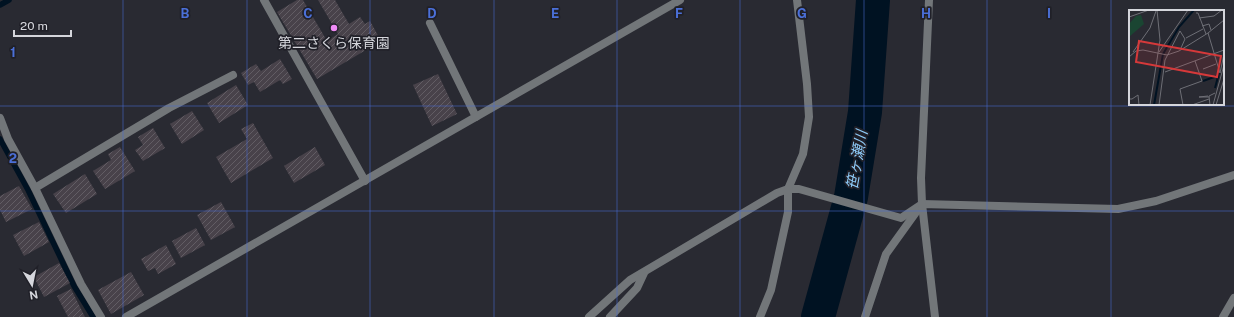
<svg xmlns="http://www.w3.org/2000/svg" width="1234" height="317" font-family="'Public Sans','Noto Sans JP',sans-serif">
	<defs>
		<pattern id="building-hatch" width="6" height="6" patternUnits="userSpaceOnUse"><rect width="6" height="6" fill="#48424a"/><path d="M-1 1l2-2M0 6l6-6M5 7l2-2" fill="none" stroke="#625d64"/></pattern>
	</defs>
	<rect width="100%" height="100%" fill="#292a32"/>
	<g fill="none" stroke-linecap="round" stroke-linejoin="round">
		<g stroke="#001222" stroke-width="5.5">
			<polyline points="0,5 9,0"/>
			<polyline points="0,139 28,190 74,286 93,317"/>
		</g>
		<polyline stroke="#001222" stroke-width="34" points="818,317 851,197 865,112 873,0"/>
	</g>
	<g fill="url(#building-hatch)">
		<polygon points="297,0 303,0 327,41 338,34 318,0 335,0 349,24 360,17 365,24 370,21 381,41 317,79 277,12"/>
		<polygon points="280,59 292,79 283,84 280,80 260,92 254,82 248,85 241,73 256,64 261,71"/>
		<polygon points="438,74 457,114 432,126 413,85"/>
		<polygon points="236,85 248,105 219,123 207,103"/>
		<polygon points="192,111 204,130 182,144 170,124"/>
		<polygon points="253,123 273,158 231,183 216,157 247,139 241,129"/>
		<polygon points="153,128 165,148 143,161 135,150 143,145 138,137"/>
		<polygon points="120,147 135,171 105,189 93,171 111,160 108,154"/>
		<polygon points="315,147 325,165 294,183 284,166"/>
		<polygon points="85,174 97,194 66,213 53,194"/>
		<polygon points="19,186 32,209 6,222 0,210 0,196"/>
		<polygon points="221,202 235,227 211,240 197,215"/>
		<polygon points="39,222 49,242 24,256 13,235"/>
		<polygon points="196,228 205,245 181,258 172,241"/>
		<polygon points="166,245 176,264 158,274 155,268 148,271 141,259"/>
		<polygon points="59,263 70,283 44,297 34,277"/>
		<polygon points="131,272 144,295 111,314 98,290"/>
		<polygon points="71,289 85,317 68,317 57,296"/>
	</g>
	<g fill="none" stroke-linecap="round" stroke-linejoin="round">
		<g stroke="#727679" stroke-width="8">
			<polyline points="264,0 365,181"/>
			<polyline points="430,23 476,117"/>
			<polyline points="0,118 8,139 35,188 81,284 101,317"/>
			<polyline points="35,188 169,108 233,75"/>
			<polyline points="126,317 680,0"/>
			<polyline points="589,317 630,280 777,193 788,189 799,189 901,218 922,204 1118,209 1156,201 1234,175"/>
			<polyline points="610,317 637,288 644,273"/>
			<polyline points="760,317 771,290 788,212 788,189 803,154 809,117 807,84 797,0"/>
			<polyline points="865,317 886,254 922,204 921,178 929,0"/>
			<polyline points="1223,317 1234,298"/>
		</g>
		<polyline stroke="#727679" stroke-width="8" points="922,204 935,317"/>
	</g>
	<path fill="none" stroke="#4b70d9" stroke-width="1" stroke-opacity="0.55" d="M123 0V317M247 0V317M370 0V317M494 0V317M617 0V317M740 0V317M864 0V317M987 0V317M1111 0V317M0 106H1234M0 211H1234"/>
	<circle fill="#f08bf6" stroke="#202028" stroke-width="1.5" cx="334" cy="28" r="4"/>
	<g text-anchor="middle" stroke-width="3.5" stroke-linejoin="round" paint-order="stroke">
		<g font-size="14" fill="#d5d6dc" stroke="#202028">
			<text x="334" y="48">第二さくら保育園</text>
		</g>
		<g font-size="15" font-style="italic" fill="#8ecbf8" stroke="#202028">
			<text transform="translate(857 160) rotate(-80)" y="5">笹ヶ瀬川</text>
		</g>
	</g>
	<g transform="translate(1129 10)">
		<rect width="95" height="95" fill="#292a32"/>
		<path d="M12 5 15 14 0 27V14L7 6Z" fill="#1a4532"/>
		<path fill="none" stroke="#001222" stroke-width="2" d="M74 71 88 66M86 78 90 63M25 95 34 44 50 17 65 0"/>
		<path fill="none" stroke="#6e6f76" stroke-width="1" d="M67 3H69L77 24M0 7 20 0M70 8 85 6 93 0M73 16 80 14 82 20M79 23 91 63M57 28 74 19M4 42 21 18 27 1M30 42 59 0M0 47 7 41 14 40 38 45 50 41 79 23 95 10M74 59 87 54M36 62 95 40M91 63 95 44M79 86 70 87H80M0 89H3L9 85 10 95M21 95 31 30 28 0M30 95 36 50 51 21 56 29 52 38M54 95 51 79 73 71 66 51M63 95 80 89M81 95 80 86 86 83M84 95 95 55M87 95 95 69"/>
		<path fill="#d6393a" fill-opacity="0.15" stroke="#d6393a" stroke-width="2" d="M10 31 92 46 88 67 7 52Z"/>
		<rect width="95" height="95" fill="none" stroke="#d5d6dc" stroke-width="2"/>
	</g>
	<g font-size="13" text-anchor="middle" font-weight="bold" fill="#4b70d9" stroke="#202028" stroke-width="3.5" stroke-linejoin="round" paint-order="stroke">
		<text x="185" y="18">B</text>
		<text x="308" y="18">C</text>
		<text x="432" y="18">D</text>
		<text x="555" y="18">E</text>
		<text x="679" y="18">F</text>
		<text x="802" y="18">G</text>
		<text x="926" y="18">H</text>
		<text x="1049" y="18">I</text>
		<text x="13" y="57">1</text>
		<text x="13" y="163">2</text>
	</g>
	<g transform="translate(32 285) rotate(170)" stroke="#202028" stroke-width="3" paint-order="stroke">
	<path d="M0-3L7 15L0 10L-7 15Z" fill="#d5d6dc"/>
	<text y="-6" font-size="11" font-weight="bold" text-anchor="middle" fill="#d5d6dc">N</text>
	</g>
	<path d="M14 30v6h57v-6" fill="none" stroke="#d5d6dc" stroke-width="2"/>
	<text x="20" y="30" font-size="12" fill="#d5d6dc" stroke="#202028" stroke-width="3" paint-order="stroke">20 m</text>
</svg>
